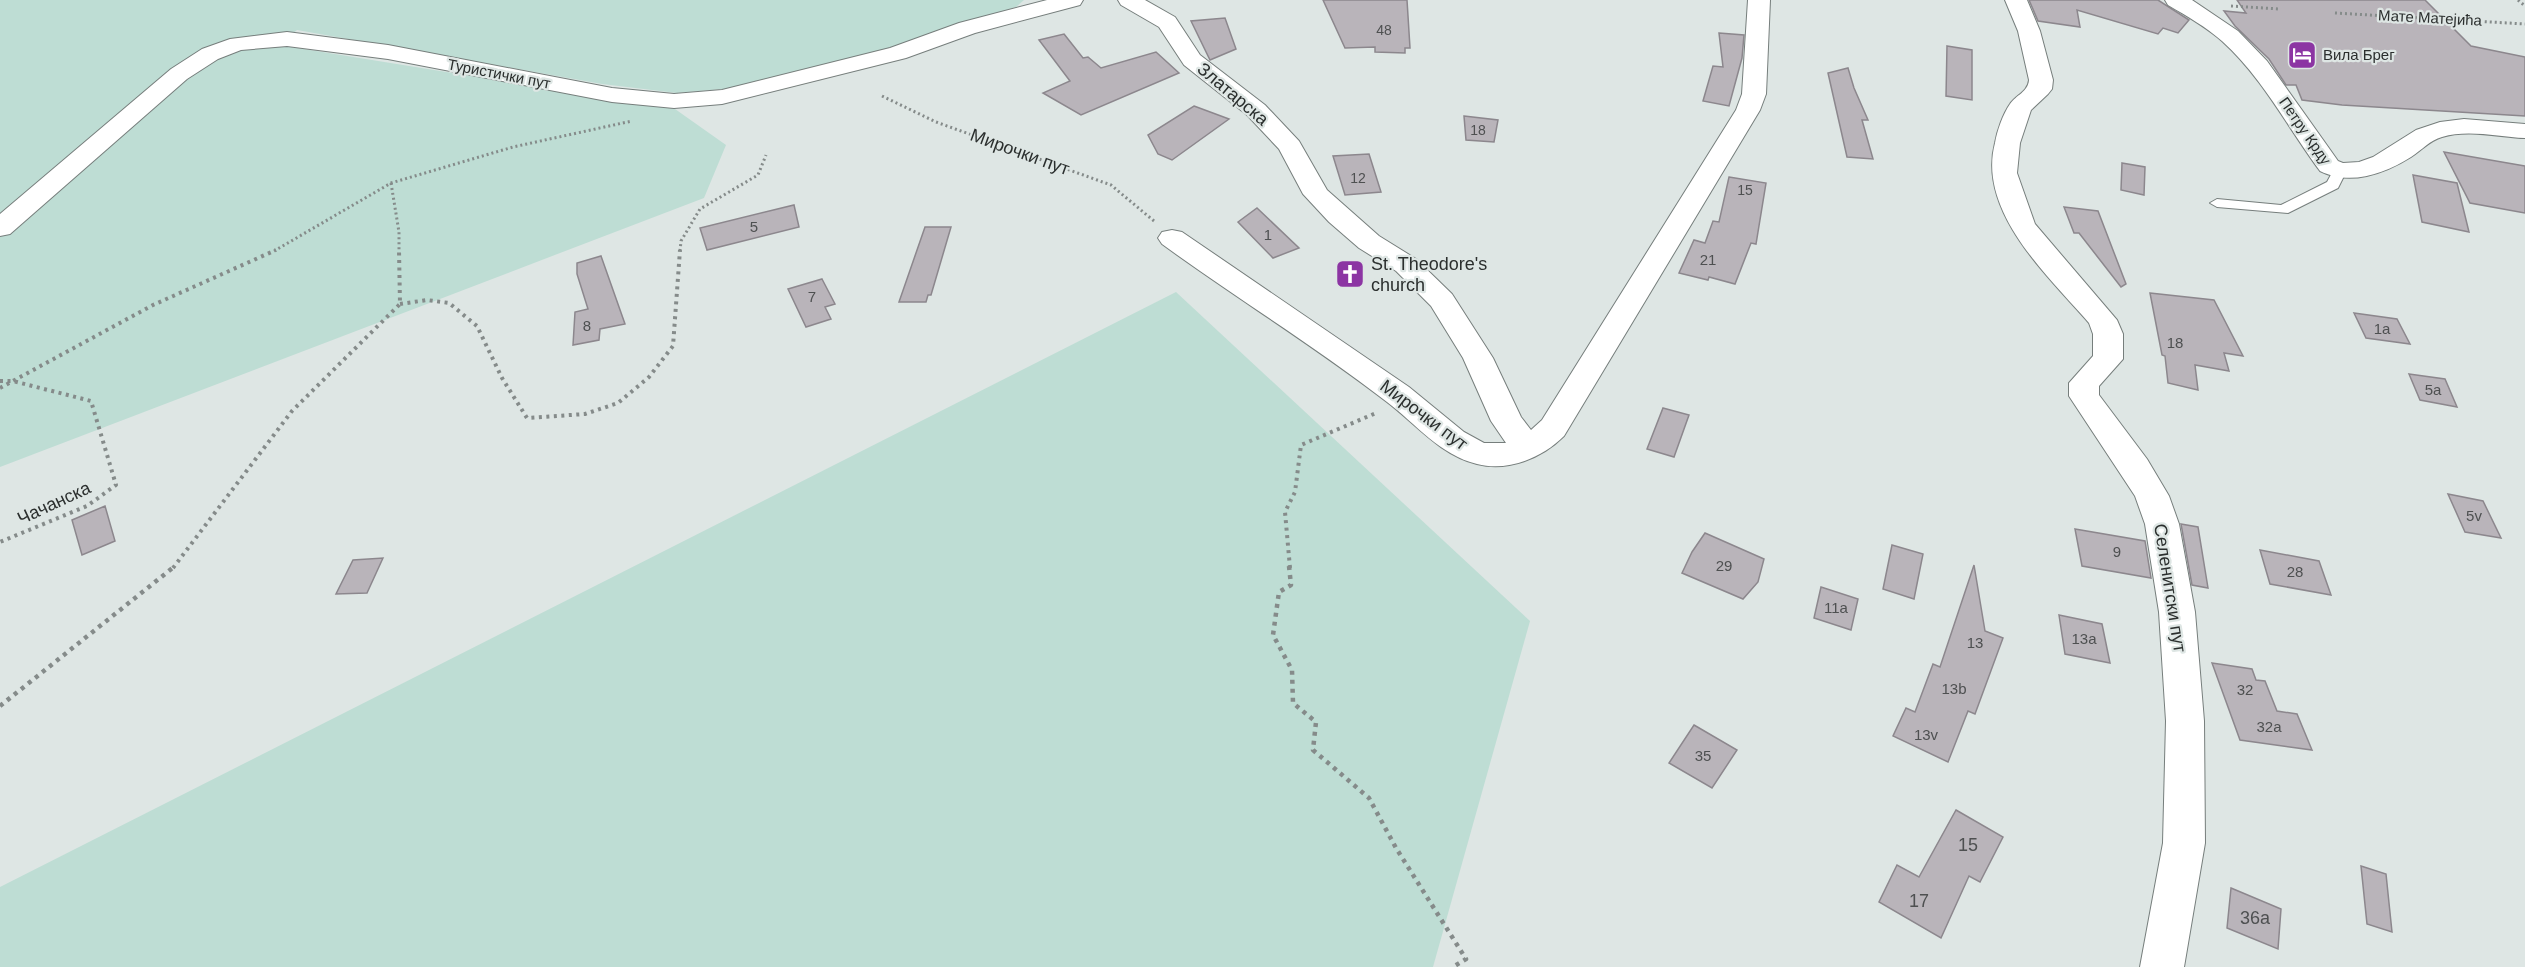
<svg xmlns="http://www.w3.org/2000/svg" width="2525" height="967" font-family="Arial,sans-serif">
	<rect width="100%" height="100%" fill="#dee6e4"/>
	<g fill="#beddd4">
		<polygon points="0,0 1024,0 1016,7 859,58 735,88 677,93 602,84 297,30 279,45 675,109 726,145 704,198 0,467"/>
		<polygon points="1176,292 1530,621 1433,967 0,967 0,887"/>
	</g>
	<g fill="#b9b4ba" stroke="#8c878d" stroke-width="1.5">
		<polygon points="1323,0 1407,0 1410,48 1405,48 1405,53 1375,52 1375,47 1345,48"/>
		<polygon points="2029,0 2158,0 2189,20 2178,33 2163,28 2158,34 2077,10 2080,27 2038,21"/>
		<polygon points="2237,0 2425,0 2471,46 2525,57 2525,116 2342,105 2302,100 2296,85 2286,85 2269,59 2235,26 2224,11 2246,13"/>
		<polygon points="1225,18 1236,49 1210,60 1191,21"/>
		<polygon points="1719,33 1744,35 1742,58 1729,106 1703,101 1713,66 1723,67"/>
		<polygon points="1064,34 1083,58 1088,57 1101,68 1156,52 1179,73 1081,115 1043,93 1070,81 1039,40"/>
		<polygon points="1947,46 1972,50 1972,100 1946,96"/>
		<polygon points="1848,68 1854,88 1868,120 1862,120 1873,159 1847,157 1828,73"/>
		<polygon points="1194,106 1229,119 1172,160 1158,154 1148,135"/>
		<polygon points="1464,116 1498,120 1494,142 1466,140"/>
		<polygon points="2444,152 2525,166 2525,213 2470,203"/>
		<polygon points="1369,154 1381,192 1345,195 1333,156"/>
		<polygon points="2122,163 2145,167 2144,195 2121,190"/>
		<polygon points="2413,175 2457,183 2469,232 2422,222"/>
		<polygon points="1729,177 1766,183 1756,244 1751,243 1735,284 1709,277 1708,280 1679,273 1694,240 1705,243 1713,221 1719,222"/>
		<polygon points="794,205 799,227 707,250 700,228"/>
		<polygon points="2064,207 2098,211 2126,284 2121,287 2079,233 2074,233"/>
		<polygon points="1257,208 1299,248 1273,258 1238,222"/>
		<polygon points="925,227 951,227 931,295 928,295 926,302 899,302"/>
		<polygon points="601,256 625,324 600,329 599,340 573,345 575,312 588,309 577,274 577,263"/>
		<polygon points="822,279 835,304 825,307 831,319 806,327 788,289"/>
		<polygon points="2150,293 2214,300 2243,356 2224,353 2229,371 2195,365 2198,390 2168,383 2165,356 2162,355"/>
		<polygon points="2354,313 2397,319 2410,344 2366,338"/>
		<polygon points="2409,374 2445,379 2457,407 2420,400"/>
		<polygon points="1663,408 1689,415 1674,457 1647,449"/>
		<polygon points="2448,494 2483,501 2501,538 2465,532"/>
		<polygon points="105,506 115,541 82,555 72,520"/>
		<polygon points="2181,524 2198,527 2208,588 2192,585"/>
		<polygon points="2075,529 2145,541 2151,578 2082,566"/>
		<polygon points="1705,533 1764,559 1758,582 1743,599 1682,573 1692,552"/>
		<polygon points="1892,545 1923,554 1914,599 1883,589"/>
		<polygon points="2260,550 2319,561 2331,595 2270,584"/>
		<polygon points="383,558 367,593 336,594 353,560"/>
		<polygon points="1974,565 1985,631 2003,638 1975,714 1968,711 1948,762 1893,736 1906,708 1915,712 1933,664 1940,667"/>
		<polygon points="1821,587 1858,599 1851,630 1814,618"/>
		<polygon points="2059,615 2102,624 2110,663 2065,654"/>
		<polygon points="2212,663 2252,669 2256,680 2265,681 2277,711 2297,714 2312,750 2240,740"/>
		<polygon points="1694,725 1737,750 1712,788 1669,763"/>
		<polygon points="1956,810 2003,837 1980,882 1969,876 1941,938 1879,902 1897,865 1919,877"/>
		<polygon points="2361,866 2386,874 2392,932 2367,924"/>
		<polygon points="2231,888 2281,909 2278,949 2227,928"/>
	</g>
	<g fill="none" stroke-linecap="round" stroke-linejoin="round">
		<g stroke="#767e7c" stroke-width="2">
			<polygon id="service" points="2339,168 2346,172 2338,188 2288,213 2217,207 2210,203 2217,199 2281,205 2327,182 2334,169"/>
		</g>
		<g stroke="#767e7c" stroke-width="2">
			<g id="minor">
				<polygon points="1047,0 1083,0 1080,5 975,33 906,58 722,104 674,108 612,102 388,59 287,46 241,50 218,59 187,79 10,234 0,236 0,214 171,69 202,49 230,39 287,32 388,45 612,88 674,94 722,90 890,48 959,23"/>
				<path d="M1118 0H1145L1175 17 1200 55 1265 105 1299 141 1327 190 1379 236 1416 259 1452 294 1493 358 1521 417 1531 430 1542 420 1736 110 1742 94 1748 0H1770L1766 94 1760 110 1564 436C1542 458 1508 472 1477 464 1440 455 1416 424 1387 402 1315 346 1236 298 1162 244L1158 238 1162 232 1172 230 1182 232 1409 387 1464 432 1484 443H1506L1491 421 1463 358 1431 306 1396 271 1359 248 1329 222 1303 194 1279 149 1247 115 1184 65 1159 27 1121 5Z"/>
				<path d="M2005 0H2027L2040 31 2053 80 2052 89 2048 94 2031 110 2020 143 2017 173 2035 224 2117 320 2123 334V359L2099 386V395L2147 459 2169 496 2179 524 2195 612 2204 721 2205 843 2184 967H2140L2163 843 2166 721 2159 612 2145 524 2135 496 2069 396V383L2093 356V334L2089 323C2048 276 1977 211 1995 143 1997 131 2003 114 2010 104 2016 95 2028 92 2029 80L2018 31Z"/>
				<path d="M2165 0H2192L2238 31 2267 61 2326 144 2338 161 2343 163 2359 162 2373 157 2416 130 2440 122 2464 119 2525 124V138C2499 137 2468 129 2442 137 2430 140 2422 150 2411 157 2384 174 2350 186 2320 171 2288 128 2263 78 2222 41 2206 27 2187 16 2168 5Z"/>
			</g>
		</g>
		<g stroke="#858b8a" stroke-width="3" stroke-dasharray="2 3" stroke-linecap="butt">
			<polyline points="2518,0 2525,6"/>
			<polyline points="2231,6 2279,9"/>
			<polyline points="2335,13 2525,24"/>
			<polyline points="882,96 936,122 1111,185 1154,221"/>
			<polyline points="391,183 399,232 399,251"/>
			<polyline points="274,251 391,183 513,147 632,121"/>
			<polyline points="680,251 681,241 700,209 758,175 766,155"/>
		</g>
		<g stroke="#858b8a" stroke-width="4" stroke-dasharray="3 4.5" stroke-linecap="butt">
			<polyline points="400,304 427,300 449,303 477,326 502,378 527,418 585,414 618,403 649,377 673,346 680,250"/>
			<polyline points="0,381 13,381 91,401 116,485 87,506 0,542"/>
			<polyline points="0,388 153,305 276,250"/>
			<polyline points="173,568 292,411 400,304 399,250"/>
			<polyline points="1290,568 1285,512 1295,492 1301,445 1376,413"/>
		</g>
		<g stroke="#858b8a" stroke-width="4.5" stroke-dasharray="4 5" stroke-linecap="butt">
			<polyline points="1289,566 1291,585 1279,592 1273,635 1292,670 1293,703 1316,722 1313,750 1369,798 1396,848 1466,959 1453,967"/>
			<polyline points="0,706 175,566"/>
		</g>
		<use href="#service" fill="#fff" fill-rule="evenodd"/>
		<use href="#minor" fill="#fff" fill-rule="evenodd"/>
	</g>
	<defs>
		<g id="hotel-square" transform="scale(1.5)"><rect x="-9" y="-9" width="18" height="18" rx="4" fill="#8c35a3" stroke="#dee6e4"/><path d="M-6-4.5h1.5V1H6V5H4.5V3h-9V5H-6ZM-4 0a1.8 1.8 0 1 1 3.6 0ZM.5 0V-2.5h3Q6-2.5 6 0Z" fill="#fff"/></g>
		<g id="church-square" transform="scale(1.5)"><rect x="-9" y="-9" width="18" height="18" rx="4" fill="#8c35a3" stroke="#dee6e4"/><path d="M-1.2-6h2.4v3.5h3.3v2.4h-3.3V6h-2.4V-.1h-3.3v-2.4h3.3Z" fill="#fff"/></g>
	</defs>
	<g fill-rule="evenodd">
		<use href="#hotel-square" x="2302" y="55"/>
		<use href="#church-square" x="1350" y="274"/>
	</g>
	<g text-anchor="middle" stroke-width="4.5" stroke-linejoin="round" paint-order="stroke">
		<g font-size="14" fill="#4e5051">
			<text x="1384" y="35">48</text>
			<text x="1478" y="135">18</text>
			<text x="1358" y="183">12</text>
			<text x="1745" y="195">15</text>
		</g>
		<g font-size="15" fill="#2b2f2e" stroke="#dee6e4">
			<text transform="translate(2430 18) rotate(3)" y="5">Мате Матејића</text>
			<text transform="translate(499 74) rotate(11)" y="5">Туристички пут</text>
			<text transform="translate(2305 131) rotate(55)" y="5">Петру Крду</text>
		</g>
		<g font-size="15" fill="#2b2f2e" stroke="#dee6e4" text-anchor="start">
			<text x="2323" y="60">Вила Брег</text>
		</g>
		<g font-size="15" fill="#4e5051">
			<text x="754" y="232">5</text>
			<text x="1268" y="240">1</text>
			<text x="1708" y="265">21</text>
			<text x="812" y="302">7</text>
			<text x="587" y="331">8</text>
			<text x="2382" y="334">1a</text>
			<text x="2175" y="348">18</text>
			<text x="2433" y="395">5a</text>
			<text x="2474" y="521">5v</text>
			<text x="2117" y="557">9</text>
			<text x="1724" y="571">29</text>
			<text x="2295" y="577">28</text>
			<text x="1836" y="613">11a</text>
			<text x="2084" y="644">13a</text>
			<text x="1975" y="648">13</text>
			<text x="1954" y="694">13b</text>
			<text x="2245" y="695">32</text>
			<text x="2269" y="732">32a</text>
			<text x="1926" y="740">13v</text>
			<text x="1703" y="761">35</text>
		</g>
		<g font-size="18" fill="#2b2f2e" stroke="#dee6e4">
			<text transform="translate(1233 94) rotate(40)" y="6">Златарска</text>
			<text transform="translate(1020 152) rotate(20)" y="6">Мирочки пут</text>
			<text transform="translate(1424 415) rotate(37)" y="6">Мирочки пут</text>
			<text transform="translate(54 503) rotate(-25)" y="6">Чачанска</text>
			<text transform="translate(2170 588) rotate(81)" y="6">Селенитски пут</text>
		</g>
		<g font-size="18" fill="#2b2f2e" stroke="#dee6e4" text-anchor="start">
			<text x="1371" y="270">St. Theodore's<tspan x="1371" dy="21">church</tspan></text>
		</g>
		<g font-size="18" fill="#4e5051">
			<text x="1968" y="851">15</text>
			<text x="1919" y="907">17</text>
			<text x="2255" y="924">36a</text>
		</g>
	</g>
</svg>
